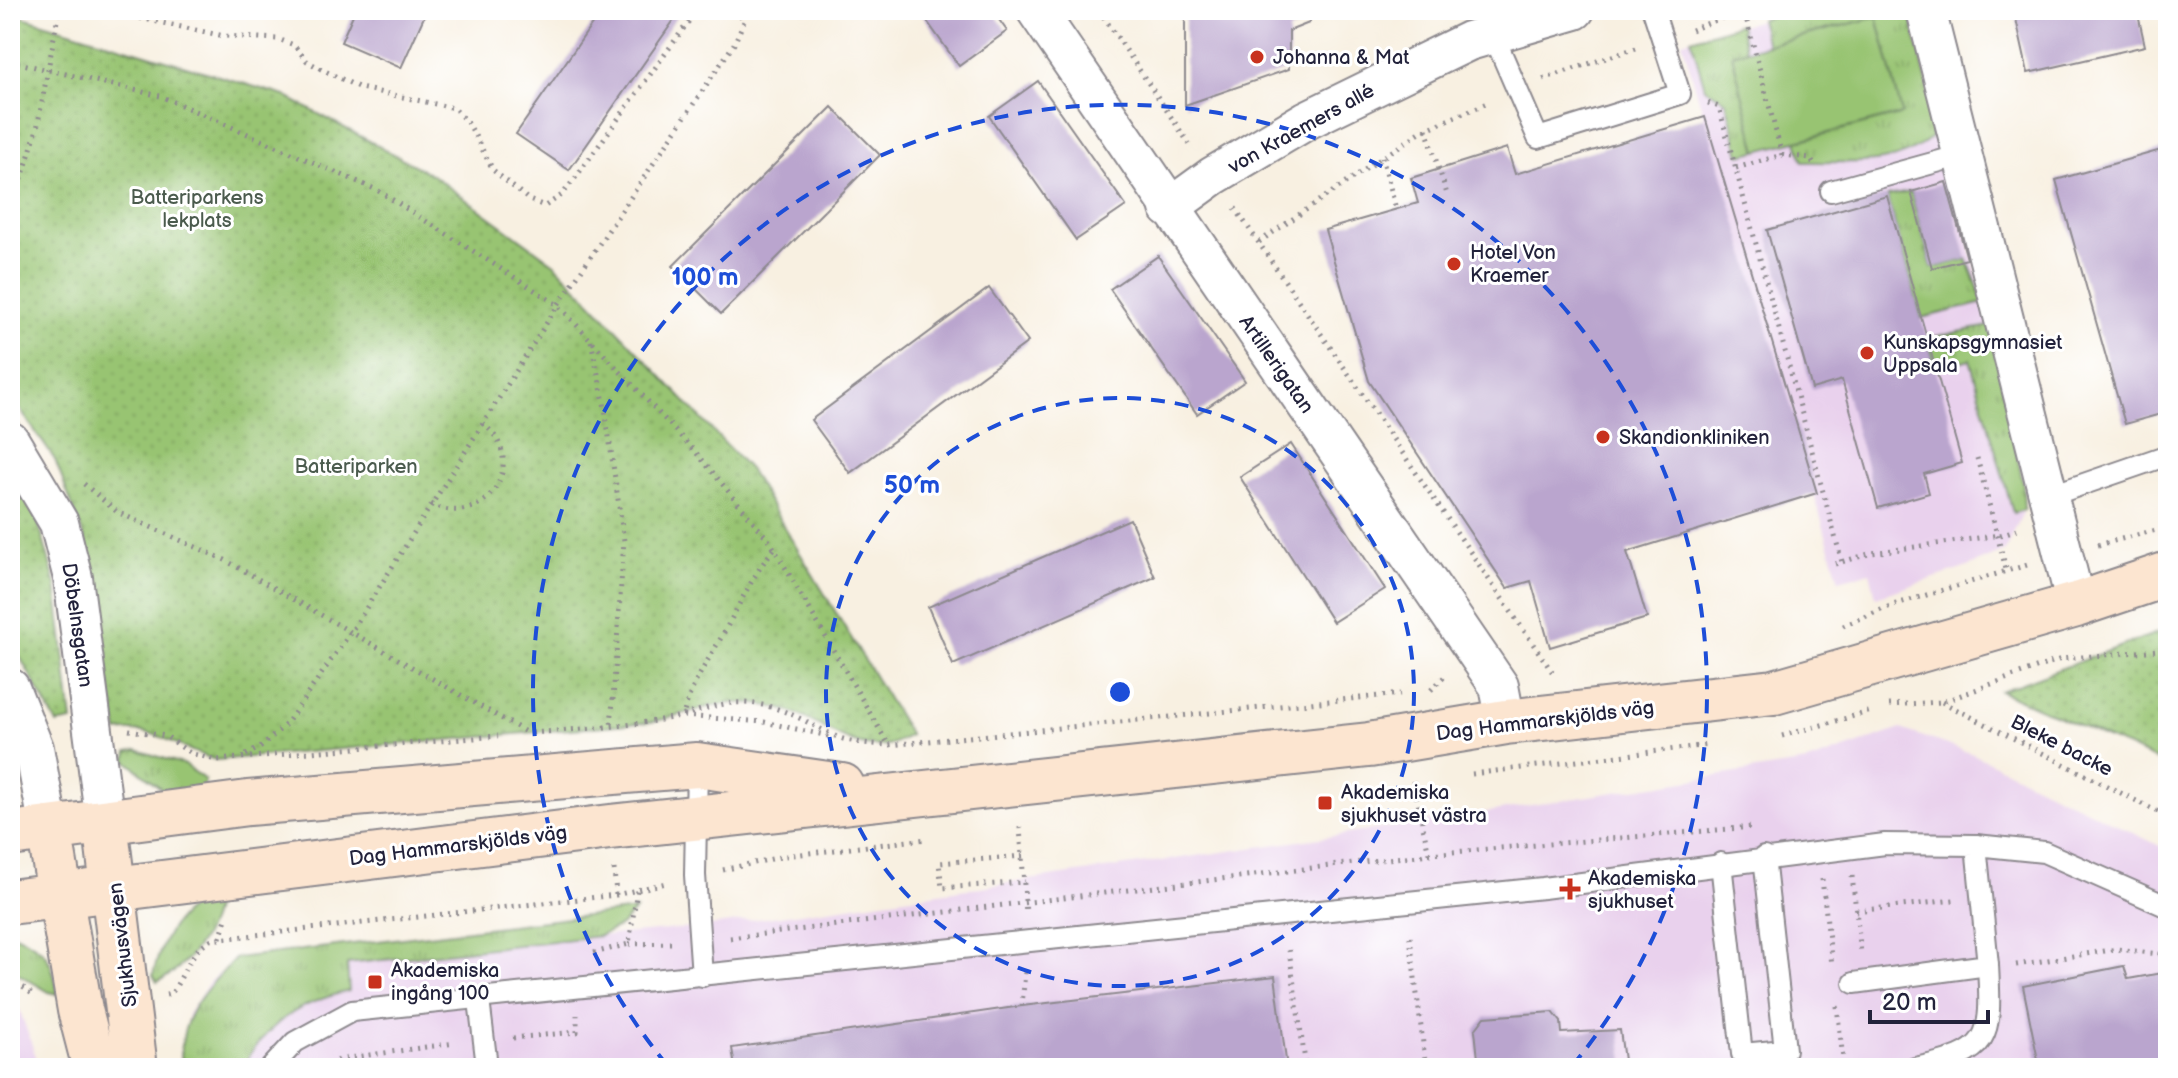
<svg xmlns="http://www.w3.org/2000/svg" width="2178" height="1078" font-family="'Balsamiq Sans',sans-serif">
	<defs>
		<pattern id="grass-tufts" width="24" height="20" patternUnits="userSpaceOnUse" patternTransform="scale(2)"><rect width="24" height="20" fill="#98c472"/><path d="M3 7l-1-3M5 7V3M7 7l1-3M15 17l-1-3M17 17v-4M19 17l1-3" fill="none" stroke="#83a864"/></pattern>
		<pattern id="park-dots" width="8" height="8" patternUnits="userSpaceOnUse" patternTransform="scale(2)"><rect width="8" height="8" fill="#98c472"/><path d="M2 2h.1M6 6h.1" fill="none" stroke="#83a864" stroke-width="1.8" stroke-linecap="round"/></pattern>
	</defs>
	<rect width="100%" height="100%" fill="#fff"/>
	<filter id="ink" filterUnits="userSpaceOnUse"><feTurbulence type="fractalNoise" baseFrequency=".0125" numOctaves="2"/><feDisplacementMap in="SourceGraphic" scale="16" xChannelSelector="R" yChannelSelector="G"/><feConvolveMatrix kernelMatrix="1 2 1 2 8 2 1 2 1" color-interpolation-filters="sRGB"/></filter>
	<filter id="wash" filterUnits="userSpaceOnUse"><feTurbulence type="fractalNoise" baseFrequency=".006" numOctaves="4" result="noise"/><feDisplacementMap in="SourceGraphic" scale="32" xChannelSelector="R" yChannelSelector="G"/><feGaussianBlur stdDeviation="1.8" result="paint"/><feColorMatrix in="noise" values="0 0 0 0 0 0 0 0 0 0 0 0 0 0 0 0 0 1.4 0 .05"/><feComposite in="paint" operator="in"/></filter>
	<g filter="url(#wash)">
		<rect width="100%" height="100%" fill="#f8f0e1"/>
		<g fill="#e9d1ed">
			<polygon points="1798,10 1909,10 1990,326 2023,483 2024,510 2005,551 1965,568 1876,597 1870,572 1839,580 1682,41"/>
			<polygon points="1901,729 1973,754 2168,850 2168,1068 182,1068 180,1052 188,1014 210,981 226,968 703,927 1341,835 1807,762"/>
			<polygon points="10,1003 19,1008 40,1068 10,1068"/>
		</g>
		<g fill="url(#grass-tufts)" stroke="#5d7356" stroke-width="2">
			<path d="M1798 10H1909L1931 99V138C1891 170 1853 161 1803 162L1797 141 1902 114 1877 17 1767 45 1760 19Z"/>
			<polygon points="1740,24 1746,50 1732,54 1757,151 1740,155 1726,101 1705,88 1691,39"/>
			<polygon points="1911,192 1932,268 1967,259 1984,303 1921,318 1887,196"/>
			<polygon points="1990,326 2023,483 2024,510 2013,513 1970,359 1936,368 1927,338"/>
			<polygon points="137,750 185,765 205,780 203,790 163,790 126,760 128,752"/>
			<path d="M215 898C214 931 186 969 157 982L153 975C161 941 177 905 215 898Z"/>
			<path d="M635 910 621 926 599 936 347 964 349 991C298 1003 268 1023 241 1068H182C176 1018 204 991 236 958Z"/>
			<path d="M10 933C46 946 52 958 58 994L49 992 10 969Z"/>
		</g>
		<g fill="url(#park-dots)" stroke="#5d7356" stroke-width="2">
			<path d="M10 13 285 96 431 174 556 265 749 469 910 735C904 738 895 744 888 745 855 751 829 729 801 716 784 708 766 705 748 703 715 700 683 716 651 722L216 760C180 750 157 726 118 732L86 542 55 460 10 395Z"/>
			<polygon points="10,475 35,511 56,585 72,721 57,724 10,639"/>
			<polygon points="2168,629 2168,765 2000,691"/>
		</g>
		<polygon fill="#98c472" stroke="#5d7356" stroke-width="2" points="1877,17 1902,114 1757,151 1732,54"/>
		<g id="blocks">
			<g fill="#baa5ce">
				<polygon points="355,10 427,10 401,68 341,42"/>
				<polygon points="602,10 681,10 569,170 516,134"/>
				<polygon points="919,10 992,10 1007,31 959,66"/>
				<polygon points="1185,10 1309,10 1309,23 1289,31 1289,69 1185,105"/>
				<polygon points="2014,10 2137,10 2145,46 2028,73"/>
				<polygon points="1038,81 1126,206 1076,240 989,116"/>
				<polygon points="832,107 880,155 721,314 673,266"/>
				<polygon points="1705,117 1817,493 1627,552 1647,618 1550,647 1531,581 1507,588 1369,381 1325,230 1418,203 1411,178 1507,148 1515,174"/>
				<polygon points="2168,148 2168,256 2162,258 2168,280 2168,412 2125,424 2056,180"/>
				<polygon points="1946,182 1967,259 1932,268 1911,192"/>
				<polygon points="1887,196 1962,463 1924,474 1929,493 1878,508 1842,380 1812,389 1767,230"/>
				<polygon points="1158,256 1245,381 1197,414 1110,289"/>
				<polygon points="989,288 1028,342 850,473 811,420"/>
				<polygon points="1291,444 1385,589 1333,622 1240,477"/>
				<polygon points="1130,519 1155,577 953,665 928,607"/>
				<polygon points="2124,966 2128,979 2168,972 2168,1068 2029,1068 2029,1063 2038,1060 2023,986"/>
				<polygon points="1275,976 1287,1068 735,1068 732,1048 1022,1006"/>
				<polygon points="1553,1012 1561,1022 1562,1033 1620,1030 1625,1068 1479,1068 1475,1030 1485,1017"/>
			</g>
		</g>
	</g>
	<g filter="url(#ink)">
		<use href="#blocks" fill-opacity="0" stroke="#8d898e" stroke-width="2"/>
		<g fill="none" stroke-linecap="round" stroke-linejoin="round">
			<g stroke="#8d898e" stroke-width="24">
				<g id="lane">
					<polyline points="1493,34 1538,138 1680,94 1653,10"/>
					<polyline points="1831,191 1962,155"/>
					<polyline points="2049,496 2168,455"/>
					<polyline points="697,765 695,875 702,976"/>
					<polyline points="1976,845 2044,852 2168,907"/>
					<polyline points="1721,863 1742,1054 1785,1050 1764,857"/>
					<polyline points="479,1000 486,1058"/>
					<polyline points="271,1068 295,1042 352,1011 1543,888 1885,844 1976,845 1988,965 1854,983"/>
					<path d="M1915 1068C1991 1053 1992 1039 1988 965"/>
				</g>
			</g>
			<g stroke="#8d898e" stroke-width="42">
				<g id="street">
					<polyline points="1036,10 1499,686 1506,722"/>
					<polyline points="1926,10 2076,605"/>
					<polyline points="1169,208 1213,176 1307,120 1399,75 1469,41 1575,10"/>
					<polyline points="10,441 59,523 73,578 105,822"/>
					<polyline points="10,688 34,748 49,829"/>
				</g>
			</g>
			<g stroke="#8d898e" stroke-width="48">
				<g id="secondary">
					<polyline points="105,822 135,1068"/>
					<polyline points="49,829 80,1010 95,1068"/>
					<polyline points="10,834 248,803 697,765 842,786"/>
					<polyline points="10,902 610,827 1369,745 1506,722 1774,692 2076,605 2168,574"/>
				</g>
			</g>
			<g stroke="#8d898e" stroke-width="5" stroke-dasharray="2 6" stroke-linecap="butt">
				<polyline points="101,10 224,36 278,39 294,45 307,61 321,69 360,88 454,108 470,126 493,170 529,200 545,206 562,195 576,177 697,10"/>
				<polyline points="734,10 745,20"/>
				<polyline points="1099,10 1190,145"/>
				<polyline points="1691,30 1742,10"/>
				<polyline points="10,61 160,96 377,190 558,305 700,457 771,543 888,744"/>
				<polyline points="1543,79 1636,48"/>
				<polyline points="1708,103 1719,107 1842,562"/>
				<polyline points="1426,129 1447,194"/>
				<polyline points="1782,155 1810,158 1815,166"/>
				<polyline points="1382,157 1396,209"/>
				<polyline points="1736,168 1782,155 1744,10"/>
				<polyline points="1235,208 1555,676"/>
				<polyline points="10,218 37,129 59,10"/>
				<polyline points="1259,242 1420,132 1489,102"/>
				<polyline points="591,341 604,402 624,541 611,727"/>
				<polyline points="1977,458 2007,573"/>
				<polyline points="84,484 117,512 225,560 529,734"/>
				<path d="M431 504C485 532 532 460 482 423"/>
				<polyline points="2098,545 2168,527"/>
				<path d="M774 549C754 573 743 598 728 625 712 656 691 682 683 716L764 722 833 737"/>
				<polyline points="1835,564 1872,553 2000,535 2018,529"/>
				<polyline points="1843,626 1893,605 2027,565"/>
				<polyline points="1431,690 1445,676"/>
				<polyline points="1942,702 2168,817"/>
				<polyline points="1889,705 1942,702 2061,659 2168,649"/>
				<polyline points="129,730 166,736 190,753 216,760 498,736"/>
				<path d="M532 733C577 729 622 727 666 719 693 715 717 701 744 703 780 704 803 721 835 736 850 743 872 744 889 745L1400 694"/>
				<polyline points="1782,736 1872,711"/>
				<polyline points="246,755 261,747 287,723 351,632 558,305 734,44 749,10"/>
				<polyline points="1472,774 1708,745"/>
				<polyline points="1413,781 1429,854"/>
				<polyline points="1020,827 1026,914"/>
				<polyline points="1023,856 939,863 942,888 1025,882"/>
				<polyline points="614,869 616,895"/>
				<polyline points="723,870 785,856 926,839"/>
				<polyline points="1852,876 1861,953"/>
				<polyline points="1822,879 1832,965"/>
				<polyline points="1856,911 1954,900"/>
				<polyline points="1410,937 1426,1068"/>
				<polyline points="220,938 227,916"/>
				<polyline points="730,938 1429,854 1753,827"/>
				<polyline points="629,944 672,943"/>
				<polyline points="1289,950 1306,1068"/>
				<polyline points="594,953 629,944 637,890"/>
				<polyline points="2016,965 2117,949 2168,955"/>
				<polyline points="10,978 35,996"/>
				<path d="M166 995 171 994C184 976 190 951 210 940L616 895 666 883"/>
				<polyline points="1022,1006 1025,972"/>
				<polyline points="1837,1006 1844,1068"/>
				<polyline points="513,1038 577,1032 577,1015"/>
				<polyline points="323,1068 341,1059 455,1043"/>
			</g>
			<use href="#lane" stroke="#fff" stroke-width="20"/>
			<use href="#street" stroke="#fff" stroke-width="38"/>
			<use href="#secondary" stroke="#fce5d0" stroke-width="44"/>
		</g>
	</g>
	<g fill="none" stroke="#1d4ed8" stroke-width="4" stroke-dasharray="14 10">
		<circle cx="1120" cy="692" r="294"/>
		<path d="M667 1065A587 587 0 1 1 1573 1065"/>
	</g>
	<g fill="#c8321e" stroke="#fff" stroke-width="3">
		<circle cx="1257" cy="57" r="8"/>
		<circle cx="1454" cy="264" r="8"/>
		<circle cx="1867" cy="353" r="8"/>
		<circle cx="1603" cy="437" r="8"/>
		<rect x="1317" y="795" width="16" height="16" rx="4"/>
		<path d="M1566 877h8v8h8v8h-8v8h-8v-8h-8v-8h8z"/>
		<rect x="367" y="974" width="16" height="16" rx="4"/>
	</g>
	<g text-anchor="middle" stroke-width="6" stroke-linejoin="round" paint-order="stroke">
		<g font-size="20" fill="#22223b" stroke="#fff" text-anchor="start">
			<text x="1273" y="64">Johanna &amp; Mat</text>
			<text x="1470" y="259">Hotel Von<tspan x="1470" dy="23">Kraemer</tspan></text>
			<text x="1883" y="349">Kunskapsgymnasiet<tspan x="1883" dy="23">Uppsala</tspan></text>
			<text x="1619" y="444">Skandionkliniken</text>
			<text x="1341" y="799">Akademiska<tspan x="1341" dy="23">sjukhuset västra</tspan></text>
			<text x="1588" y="885">Akademiska<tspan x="1588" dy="23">sjukhuset</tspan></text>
			<text x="391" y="977">Akademiska<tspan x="391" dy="23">ingång 100</tspan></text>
		</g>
		<g font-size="20" fill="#22223b" stroke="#fff">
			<text transform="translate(1301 128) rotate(-29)" y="7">von Kraemers allé</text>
			<text transform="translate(1277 364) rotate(55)" y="7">Artillerigatan</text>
			<text transform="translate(78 625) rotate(82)" y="7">Döbelnsgatan</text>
			<text transform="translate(1545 720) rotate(-7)" y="7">Dag Hammarskjölds väg</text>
			<text transform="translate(2062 745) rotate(27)" y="7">Bleke backe</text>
			<text transform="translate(458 845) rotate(-7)" y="7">Dag Hammarskjölds väg</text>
			<text transform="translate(122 945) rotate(-97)" y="7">Sjukhusvägen</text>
		</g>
		<g font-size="20" fill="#4b5b4e" stroke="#fff">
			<text x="197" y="204">Batteriparkens<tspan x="197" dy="23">lekplats</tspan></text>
			<text x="356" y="473">Batteriparken</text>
		</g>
	</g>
	<circle cx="1120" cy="692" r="12" fill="#1d4ed8" stroke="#fff" stroke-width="4"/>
	<g font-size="24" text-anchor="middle" font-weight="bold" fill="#1d4ed8" stroke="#fff" stroke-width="6" stroke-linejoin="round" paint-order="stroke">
		<text x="705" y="285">100 m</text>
		<text x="912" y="493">50 m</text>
	</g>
	<rect width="2178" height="1078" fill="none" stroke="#fff" stroke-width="40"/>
	<path d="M1870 1010v12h118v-12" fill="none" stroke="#22223b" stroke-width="4"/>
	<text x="1882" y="1010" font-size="24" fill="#22223b" stroke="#ffffff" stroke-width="6" paint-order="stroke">20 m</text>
</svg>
